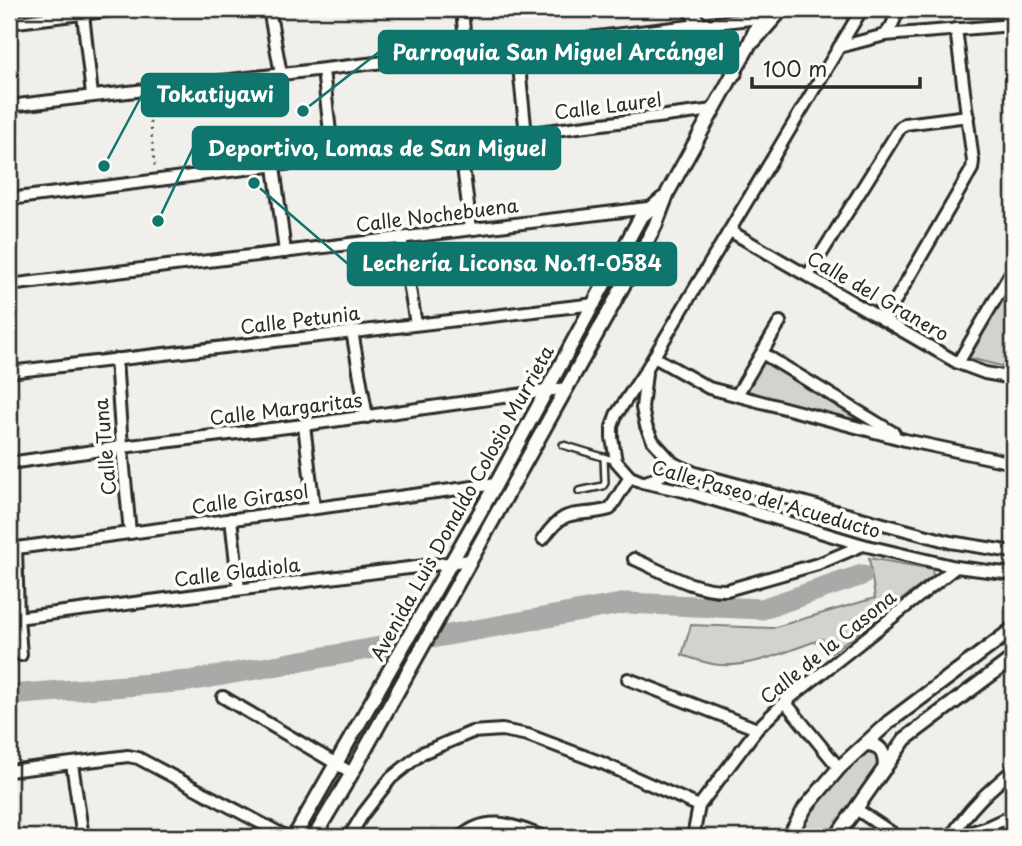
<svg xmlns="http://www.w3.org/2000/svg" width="1022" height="846" font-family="'Playpen Sans',sans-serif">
	<rect width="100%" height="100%" fill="#f0efeb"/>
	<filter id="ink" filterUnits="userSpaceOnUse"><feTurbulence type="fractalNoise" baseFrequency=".0143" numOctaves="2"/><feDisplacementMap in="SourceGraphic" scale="14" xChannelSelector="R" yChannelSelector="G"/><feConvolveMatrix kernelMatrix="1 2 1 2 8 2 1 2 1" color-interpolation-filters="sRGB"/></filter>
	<g filter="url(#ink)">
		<g fill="#d3d2cf" stroke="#7f7e7d" stroke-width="2">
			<polygon points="1013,282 1013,369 969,358"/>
			<polygon points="764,356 889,433 741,394"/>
			<path d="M869 558 932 569 933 576 832 652 822 639C789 650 755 667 720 665 707 664 694 659 682 655L691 625 772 628 875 598Z"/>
			<polygon points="868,749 877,752 881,767 832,837 793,837 811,805 844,768"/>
		</g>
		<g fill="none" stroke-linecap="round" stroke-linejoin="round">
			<g stroke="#aaa9a7" stroke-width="21">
				<polyline points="437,637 626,603 762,609 862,575"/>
				<polyline points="9,695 189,681 414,641"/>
			</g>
			<g stroke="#2b2b2b" stroke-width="10">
				<g id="service">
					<polyline points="563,445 616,461"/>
					<polyline points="579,491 603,486 605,483 604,457"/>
				</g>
			</g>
			<g stroke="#2b2b2b" stroke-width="16">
				<g id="minor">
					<polyline points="269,9 281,74"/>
					<polyline points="462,9 466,53"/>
					<polyline points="862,9 646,370 616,415 612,427 612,438 616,461 630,477 642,482 684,491 863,545 956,567 1013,574"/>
					<polyline points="83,14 92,95"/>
					<polyline points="9,23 121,9"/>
					<polyline points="885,35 1013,25"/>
					<polyline points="517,47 526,135"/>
					<polyline points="839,47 885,35 892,25 899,9"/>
					<polyline points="323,70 333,159"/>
					<polyline points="9,106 767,17"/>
					<polyline points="460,143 471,229"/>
					<polyline points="274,166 285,252"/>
					<polyline points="9,199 713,110"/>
					<polyline points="730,231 958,363 985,373 1013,378"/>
					<polyline points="401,237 416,324"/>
					<polyline points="808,275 900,128 905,124 968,116"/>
					<polyline points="9,285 656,207"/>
					<polyline points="884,320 972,169 973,161 956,29"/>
					<polyline points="352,331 367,417"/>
					<polyline points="762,353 894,433"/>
					<polyline points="654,357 709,388 905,440 1013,463"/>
					<polyline points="116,359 122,447 130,533"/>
					<polyline points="958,363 1013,269"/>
					<polyline points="9,372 595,304"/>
					<polyline points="646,373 642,408 646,426 653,441 673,463 695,473 950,542 1013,552"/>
					<polyline points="737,395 780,322"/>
					<polyline points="304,425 314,508"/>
					<polyline points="9,463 122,447 304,425 567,388"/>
					<path d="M645 482C657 479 667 474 673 463"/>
					<polyline points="231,519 239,589"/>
					<path d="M543 539C568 503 576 519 610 509L630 477"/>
					<polyline points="16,548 18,618 21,655"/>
					<polyline points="9,549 496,484"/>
					<path d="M634 559C664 572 694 591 727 590L818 564 863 545"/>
					<polyline points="9,619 471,560"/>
					<polyline points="628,679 757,729"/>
					<polyline points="223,697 352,773"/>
					<polyline points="785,702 839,768"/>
					<polyline points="72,764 83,837"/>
					<polyline points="9,771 128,756 138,758 287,837"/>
					<polyline points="856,809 898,837"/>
					<polyline points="349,837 363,814 391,778 422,753 472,732 502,730 528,735 602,763 699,806"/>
					<path d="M461 837C488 813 515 826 544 837"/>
					<polyline points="693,837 699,806 757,729 785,702 956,567"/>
					<path d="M951 837C969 808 987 792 1013 770"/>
					<polyline points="955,837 985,828 1013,815"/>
				</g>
			</g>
			<g stroke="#2b2b2b" stroke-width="18">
				<g id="tertiary">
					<polyline points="689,9 735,73"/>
					<polyline points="754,41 777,15 780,9"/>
					<path d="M866 744C881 744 885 754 885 768"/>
					<polyline points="294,837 496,484 640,218 662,199"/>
					<polyline points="314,837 352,773 610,310 655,226 668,192 747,49 765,9"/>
					<polyline points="789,837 805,808 839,768 889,722 1013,629"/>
					<polyline points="836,837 905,739 1013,658"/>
				</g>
			</g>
			<polyline stroke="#2b2b2b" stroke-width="2" stroke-dasharray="2 5" stroke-linecap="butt" points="148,101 155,168"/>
			<use href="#service" stroke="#fdfcf7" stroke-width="5"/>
			<use href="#minor" stroke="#fdfcf7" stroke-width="10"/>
			<use href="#tertiary" stroke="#fdfcf7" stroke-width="12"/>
		</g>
	</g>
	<g text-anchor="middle" stroke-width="7" stroke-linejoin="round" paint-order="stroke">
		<g font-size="19" fill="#2b2b2b" stroke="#fdfcf7">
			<text transform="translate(608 106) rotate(-7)" y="7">Calle Laurel</text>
			<text transform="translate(437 215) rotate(-7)" y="7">Calle Nochebuena</text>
			<text transform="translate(878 296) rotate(30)" y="7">Calle del Granero</text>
			<text transform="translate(300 320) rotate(-7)" y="7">Calle Petunia</text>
			<text transform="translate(286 409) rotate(-7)" y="7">Calle Margaritas</text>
			<text transform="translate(105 447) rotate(-95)" y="7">Calle Tuna</text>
			<text transform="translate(250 499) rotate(-8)" y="7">Calle Girasol</text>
			<text transform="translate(766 499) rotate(16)" y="7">Calle Paseo del Acueducto</text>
			<text transform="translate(462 503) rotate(-61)" y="7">Avenida Luis Donaldo Colosio Murrieta</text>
			<text transform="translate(237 572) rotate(-7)" y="7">Calle Gladiola</text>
			<text transform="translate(828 647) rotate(-39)" y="7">Calle de la Casona</text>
		</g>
	</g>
	<path fill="none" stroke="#0f766e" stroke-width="2.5" d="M303 111L379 52M104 166L142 95M158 221L193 148M254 183L348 264"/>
	<g fill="#0f766e" stroke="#fdfcf7" stroke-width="2.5">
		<circle cx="303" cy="111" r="7"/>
		<circle cx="104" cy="166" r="7"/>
		<circle cx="158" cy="221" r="7"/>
		<circle cx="254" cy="183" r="7"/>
	</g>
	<g fill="#0f766e" stroke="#0f766e" stroke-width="2.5">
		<rect x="379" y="31" width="359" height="42" rx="7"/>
		<rect x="142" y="74" width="146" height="42" rx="7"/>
		<rect x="193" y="127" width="367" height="42" rx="7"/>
		<rect x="348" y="243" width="328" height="42" rx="7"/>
	</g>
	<g font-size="21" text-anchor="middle" font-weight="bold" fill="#fff">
		<text x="558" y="60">Parroquia San Miguel Arcángel</text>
		<text x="215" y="102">Tokatiyawi</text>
		<text x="377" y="156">Deportivo, Lomas de San Miguel</text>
		<text x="512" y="271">Lechería Liconsa No.11-0584</text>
	</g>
	<rect width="1022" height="846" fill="none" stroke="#fdfcf7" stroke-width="35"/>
	<rect x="18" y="18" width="987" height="811" fill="none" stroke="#2b2b2b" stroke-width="2.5" filter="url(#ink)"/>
	<path d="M752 77v10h168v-10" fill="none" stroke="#2b2b2b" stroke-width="3.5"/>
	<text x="763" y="77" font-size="21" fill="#2b2b2b" stroke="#fdfcf7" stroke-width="5" paint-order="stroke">100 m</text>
</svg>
